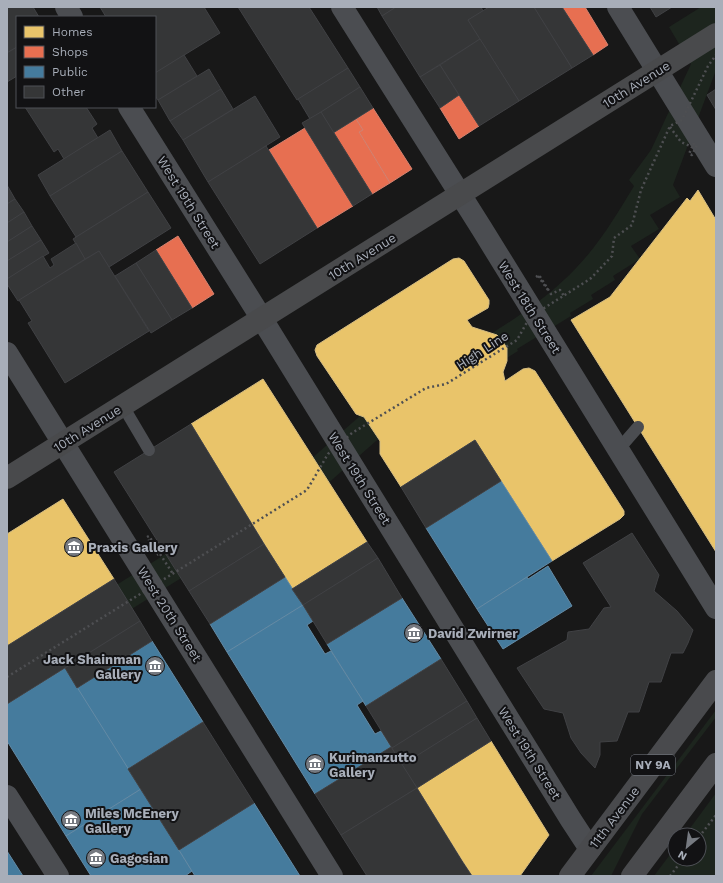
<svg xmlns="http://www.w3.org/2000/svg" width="723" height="883" font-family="'Work Sans',sans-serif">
	<rect width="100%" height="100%" fill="#181818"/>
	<g fill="#1d251e">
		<path d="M701 7H716V70L673 185 680 197 650 215 659 229 631 246 640 259 613 276 615 280 591 295 593 299 570 313 571 316 517 349 518 351 376 441 317 493 7 687V654L264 492 311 459 360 416 359 415C402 390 444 364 486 337 518 317 551 295 577 267 600 243 617 214 634 186L629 180 651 150 691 64 669 27Z"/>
		<polygon points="716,710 716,717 642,814 611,876 591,876"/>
		<polygon points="716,793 716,876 654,876 675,848 675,859 699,859 699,835 685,835"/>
	</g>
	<g fill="#e9c46a" stroke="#d6bd82">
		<polygon points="698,190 716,220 716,552 571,320 610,297 687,198 690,201"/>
		<polygon points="459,258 464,261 489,300 489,304 488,308 467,320 472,327 497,335 503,342 507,348 507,361 503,372 505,381 523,369 529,368 535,371 624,511 624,515 620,519 552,561 475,440 401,487 380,454 380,441 364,417 356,414 317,356 315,350 317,345 453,259"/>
		<polygon points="263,379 367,542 292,589 191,424"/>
		<polygon points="63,499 114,579 7,646 7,534"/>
		<polygon points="491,741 549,835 520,876 472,876 417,788"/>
	</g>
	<g fill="#e76f51" stroke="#d48270">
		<polygon points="562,7 585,7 608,45 593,55"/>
		<polygon points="459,95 479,126 459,139 440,108"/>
		<polygon points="373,108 412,169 390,183 359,132 363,130 356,119"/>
		<polygon points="356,119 363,130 359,132 390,183 372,194 333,133"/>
		<polygon points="305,128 353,206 317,228 269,150"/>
		<polygon points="178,236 214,294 192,308 156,250"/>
	</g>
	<g fill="#457b9d" stroke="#638aa5">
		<polygon points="501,481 552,561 477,609 426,528"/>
		<polygon points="548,566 572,606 503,649 477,609 527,577 528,579"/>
		<polygon points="285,577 303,605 227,652 210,624"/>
		<polygon points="402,598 441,659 366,706 327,644"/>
		<polygon points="303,605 313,621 307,625 325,654 331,651 363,701 357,705 375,734 381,731 391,747 315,794 227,652"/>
		<polygon points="152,641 203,722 128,769 77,688"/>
		<polygon points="65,668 141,789 66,836 7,741 7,704"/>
		<polygon points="141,789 192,871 185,876 91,876 66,836"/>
		<polygon points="254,803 300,876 195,876 179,850"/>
		<polygon points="7,851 23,876 7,876"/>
	</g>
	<g fill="#353637" stroke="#404144">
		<polygon points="7,7 33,7 39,17 17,17 17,47 8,52"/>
		<polygon points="100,7 204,7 220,33 155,73 155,17 106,17"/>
		<polygon points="238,7 309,7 348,68 297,100"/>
		<polygon points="377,7 396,7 382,16"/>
		<polygon points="396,7 481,7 483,11 468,20 480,39 420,77 382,16"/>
		<polygon points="489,7 534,7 572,68 519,101 468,20"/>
		<polygon points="534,7 562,7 593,55 572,68"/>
		<polygon points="650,7 672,7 656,17"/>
		<polygon points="480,39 519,101 479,126 440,65"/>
		<polygon points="17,47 17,76 7,82 7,53"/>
		<polygon points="184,55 197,76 158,100 155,96 155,73"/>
		<polygon points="440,65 459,95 440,108 420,77"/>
		<polygon points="348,68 360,87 310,119 298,99"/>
		<polygon points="209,69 221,89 170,121 158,100"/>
		<polygon points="360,87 373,108 333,133 321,112"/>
		<polygon points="221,89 233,109 183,140 170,121"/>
		<polygon points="716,89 716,110 707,95"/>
		<polygon points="255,96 280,137 208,182 183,140"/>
		<polygon points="25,107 86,107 97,124 92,128 98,138 64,159 58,149 54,152"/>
		<polygon points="321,112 372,194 353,206 302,123"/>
		<polygon points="110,130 122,151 50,196 38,175"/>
		<polygon points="266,146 317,228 260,264 208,182"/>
		<polygon points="122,151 148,192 76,237 50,196"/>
		<polygon points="7,185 15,199 7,204"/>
		<polygon points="148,192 171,228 109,267 99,251 85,259 73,239"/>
		<polygon points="15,199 24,212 7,223 7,204"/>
		<polygon points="24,212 32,226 7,242 7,223"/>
		<polygon points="32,226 41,240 7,261 7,242"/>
		<polygon points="41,240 49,253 7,279 7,261"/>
		<polygon points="76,243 85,259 18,301 7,284 7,279 43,256 50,268 54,265 51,259"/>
		<polygon points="156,250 192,308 172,320 136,263"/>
		<polygon points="99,251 149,331 65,383 28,323 32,321 19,300"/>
		<polygon points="136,263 172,320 151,333 115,276"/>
		<polygon points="191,424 264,544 189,591 114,472"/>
		<polygon points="475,440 501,481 426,528 401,487"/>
		<polygon points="632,533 659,575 654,591 677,611 693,630 688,643 683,653 671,653 661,682 649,682 639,712 628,712 617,741 600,742 600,755 595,768 581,753 571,738 563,713 544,709 517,668 567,640 568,632 589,629 604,608 611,607 583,563"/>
		<polygon points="367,542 378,558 303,605 292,589"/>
		<polygon points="264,544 285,577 210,624 189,591"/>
		<polygon points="378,558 402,598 327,644 303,605"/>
		<polygon points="114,579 140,621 7,704 7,646"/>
		<polygon points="140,621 152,641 77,688 65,668"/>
		<polygon points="441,659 467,701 392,748 366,706"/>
		<polygon points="467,701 477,718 402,765 392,748"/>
		<polygon points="477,718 491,741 417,788 402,765"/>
		<polygon points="203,722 254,803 179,850 128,769"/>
		<polygon points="391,747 417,788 341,835 315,794"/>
		<polygon points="417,788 462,861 472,876 367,876 341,835"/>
	</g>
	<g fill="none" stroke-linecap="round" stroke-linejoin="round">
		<g stroke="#4e4f52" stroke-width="2.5" stroke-dasharray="2 3" stroke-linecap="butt">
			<polyline points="538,276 548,290 546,291"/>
			<polyline points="536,277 539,275 551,294 560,290 564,296"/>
			<polyline points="147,537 149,536 160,553 157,555"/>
			<polyline points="148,541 151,540 173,574"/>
			<polyline points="699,837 716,815"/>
			<polyline points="670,876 683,859"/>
		</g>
		<g stroke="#4b4d51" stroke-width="12">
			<polyline points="123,406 149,450"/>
			<polyline points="618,450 638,427"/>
		</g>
		<g stroke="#4b4d51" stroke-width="22">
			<polyline points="66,7 72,17"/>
			<polyline points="342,7 482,229 716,608"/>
			<polyline points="618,7 716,166"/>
			<polyline points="129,107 262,319 571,820 590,849"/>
			<polyline points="7,353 332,876"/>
			<polyline points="7,796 58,876"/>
		</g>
		<polyline stroke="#494a4c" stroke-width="22" points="7,478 716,34"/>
		<g stroke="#494a4d" stroke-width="22">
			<polyline points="570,876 716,681"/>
			<polyline points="632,876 716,764"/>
		</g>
		<g stroke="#4e4f52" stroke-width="2.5" stroke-dasharray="2 3" stroke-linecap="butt">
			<polyline points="670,127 681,142 692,147 689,154 692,155 697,145 693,144 692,146"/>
			<polyline points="7,677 307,490 328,454 352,433 426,388 446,384 517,340 530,317 590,279 595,274 612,256 614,238 632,225 641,190 670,126 682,120 708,66 716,55"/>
		</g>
	</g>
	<defs>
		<g id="museum-disc" transform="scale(1)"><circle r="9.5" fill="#767a81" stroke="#121214"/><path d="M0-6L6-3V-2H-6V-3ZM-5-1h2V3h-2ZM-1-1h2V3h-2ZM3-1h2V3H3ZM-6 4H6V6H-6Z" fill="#fff"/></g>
	</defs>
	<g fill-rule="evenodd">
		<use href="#museum-disc" x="74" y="547"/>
		<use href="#museum-disc" x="414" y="633"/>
		<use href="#museum-disc" x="155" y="666"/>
		<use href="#museum-disc" x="315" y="764"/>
		<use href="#museum-disc" x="71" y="820"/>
		<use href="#museum-disc" x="96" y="858"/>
	</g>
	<g text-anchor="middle" stroke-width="4" stroke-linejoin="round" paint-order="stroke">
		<rect fill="#121214" stroke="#7b7f88" stroke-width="1" x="631" y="755" width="44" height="20" rx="3"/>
		<g font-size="12" font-weight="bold" fill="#a8aeb9">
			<text x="653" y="769">NY 9A</text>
		</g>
		<g font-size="13" fill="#a8aeb9" stroke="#121214">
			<text transform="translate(636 84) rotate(-32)" y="5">10th Avenue</text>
			<text transform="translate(189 202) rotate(58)" y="5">West 19th Street</text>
			<text transform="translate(362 256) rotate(-32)" y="5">10th Avenue</text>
			<text transform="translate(530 307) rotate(58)" y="5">West 18th Street</text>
			<text transform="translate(482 350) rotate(-33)" y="5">High Line</text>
			<text transform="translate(87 428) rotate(-32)" y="5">10th Avenue</text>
			<text transform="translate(360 478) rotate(58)" y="5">West 19th Street</text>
			<text transform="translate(170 614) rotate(58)" y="5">West 20th Street</text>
			<text transform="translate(530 753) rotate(58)" y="5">West 19th Street</text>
			<text transform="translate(614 817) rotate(-53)" y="5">11th Avenue</text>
		</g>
		<g font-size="13" font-weight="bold" fill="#a8aeb9" stroke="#121214" text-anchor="start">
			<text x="88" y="552">Praxis Gallery</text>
			<text x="428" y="638">David Zwirner</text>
			<text x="141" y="664" text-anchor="end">Jack Shainman<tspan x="141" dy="15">Gallery</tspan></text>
			<text x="329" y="762">Kurimanzutto<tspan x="329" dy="15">Gallery</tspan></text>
			<text x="85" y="818">Miles McEnery<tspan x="85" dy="15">Gallery</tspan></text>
			<text x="110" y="863">Gagosian</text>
		</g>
	</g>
	<rect width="723" height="883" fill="none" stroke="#a8aeb9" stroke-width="16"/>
	<rect x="16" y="16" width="140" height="92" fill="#121214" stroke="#4e5056"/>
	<rect x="24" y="26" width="20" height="12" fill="#e9c46a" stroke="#4e5056"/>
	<text x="52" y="36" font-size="12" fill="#a8aeb9">Homes</text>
	<rect x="24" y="46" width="20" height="12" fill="#e76f51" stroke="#4e5056"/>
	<text x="52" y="56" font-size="12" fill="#a8aeb9">Shops</text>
	<rect x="24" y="66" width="20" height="12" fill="#457b9d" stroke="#4e5056"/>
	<text x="52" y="76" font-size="12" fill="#a8aeb9">Public</text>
	<rect x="24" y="86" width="20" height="12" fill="#353637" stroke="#4e5056"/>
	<text x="52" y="96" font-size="12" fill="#a8aeb9">Other</text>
	<g transform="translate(687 847) rotate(209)"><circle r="19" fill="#121214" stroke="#4e5056"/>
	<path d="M0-3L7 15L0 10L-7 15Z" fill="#767a81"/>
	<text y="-6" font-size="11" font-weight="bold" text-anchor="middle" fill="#a8aeb9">N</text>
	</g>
</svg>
